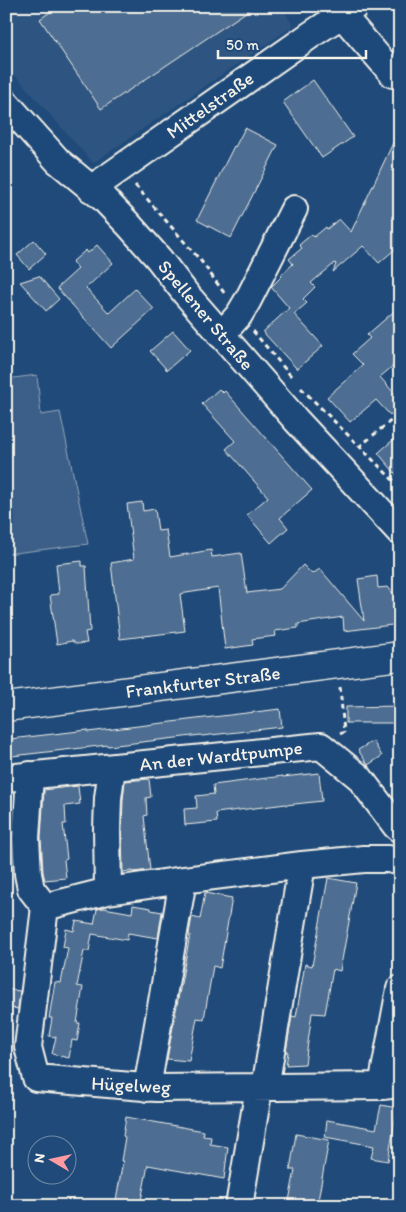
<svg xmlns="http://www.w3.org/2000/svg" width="406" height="1212" viewBox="0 0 406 1212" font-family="Itim,sans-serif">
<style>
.built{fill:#2d5581}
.green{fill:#3a5f88;stroke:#97a8b8}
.building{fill:#4d6e92;stroke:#f4f1e8}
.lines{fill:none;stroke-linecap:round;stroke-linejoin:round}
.minor-casing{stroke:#f4f1e8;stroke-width:30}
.major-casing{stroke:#f4f1e8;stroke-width:31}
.path{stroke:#f4f1e8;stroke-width:3;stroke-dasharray:5 4;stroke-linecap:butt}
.minor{stroke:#1f4a7a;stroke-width:26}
.major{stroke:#1f4a7a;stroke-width:28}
.labels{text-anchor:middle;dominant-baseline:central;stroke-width:5;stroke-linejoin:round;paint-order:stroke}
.street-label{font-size:19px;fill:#f4f1e8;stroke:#1f4a7a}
</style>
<rect width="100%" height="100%" fill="#1f4a7a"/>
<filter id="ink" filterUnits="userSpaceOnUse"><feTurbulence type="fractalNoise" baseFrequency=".02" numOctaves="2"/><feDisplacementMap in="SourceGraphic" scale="10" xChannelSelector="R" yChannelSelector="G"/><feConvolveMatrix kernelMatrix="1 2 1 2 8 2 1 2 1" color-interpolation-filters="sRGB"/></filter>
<g filter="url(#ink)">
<path class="built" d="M 6,6 L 282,6 L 293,26 L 93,163 L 6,65 Z"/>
<path class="green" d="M 37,375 L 41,415 L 60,412 L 88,544 L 6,554 L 6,379 Z"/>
<path class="building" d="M 59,6 L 255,6 L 101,109 L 40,19 Z
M 313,80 L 353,137 L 322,158 L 283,102 Z
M 245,128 L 278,145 L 231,238 L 197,220 L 234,146 L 235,147 Z
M 400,128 L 400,245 L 379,263 L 363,246 L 333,272 L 336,264 L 335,263 L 311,283 L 315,287 L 303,299 L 307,303 L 294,314 L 323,346 L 297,369 L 263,332 L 289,308 L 271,287 L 282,276 L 281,275 L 293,264 L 289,259 L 302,248 L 299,245 L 312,234 L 314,237 L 326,227 L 327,229 L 339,219 L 351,232 Z
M 34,240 L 46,254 L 29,269 L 17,255 Z
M 97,245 L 113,263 L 86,288 L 109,313 L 135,289 L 154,309 L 111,348 L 57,288 L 78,269 L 72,262 L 86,250 L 88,253 Z
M 39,276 L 59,299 L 46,311 L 20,282 Z
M 400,306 L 400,360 L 380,377 L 400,400 L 400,406 L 390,415 L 376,400 L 350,422 L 327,397 L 363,365 L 352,354 L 370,338 L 367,335 Z
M 173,331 L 190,350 L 167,370 L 150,351 Z
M 219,389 L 223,393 L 225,391 L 312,490 L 280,518 L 288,528 L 271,543 L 247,515 L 268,497 L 226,449 L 235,441 L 202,404 Z
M 400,434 L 400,479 L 378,453 Z
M 142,502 L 143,511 L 155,509 L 158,531 L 166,530 L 170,557 L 211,550 L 212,557 L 241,553 L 247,593 L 280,589 L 303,565 L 312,574 L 320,569 L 364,621 L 358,579 L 377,576 L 378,588 L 388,587 L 396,597 L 400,624 L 344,631 L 343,617 L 298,624 L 298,628 L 275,631 L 276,636 L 252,639 L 253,645 L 225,649 L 218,588 L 180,594 L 185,631 L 120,639 L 111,563 L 134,559 L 127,504 Z
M 82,561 L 82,566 L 86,566 L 90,631 L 85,632 L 87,643 L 76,644 L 72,641 L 57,644 L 50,595 L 59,594 L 56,564 Z
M 399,706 L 399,723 L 346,723 L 346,707 Z
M 280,709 L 282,727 L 202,736 L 201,735 L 108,746 L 108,745 L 12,756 L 10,739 L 88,730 L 88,732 Z
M 373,741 L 382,756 L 368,765 L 358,750 Z
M 319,773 L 322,801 L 286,805 L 286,804 L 216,813 L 217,822 L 185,825 L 184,809 L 197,808 L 196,796 L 214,794 L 213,785 L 283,776 L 283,777 Z
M 149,779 L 151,797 L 146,798 L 147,815 L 144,816 L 150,870 L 133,872 L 133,871 L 123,872 L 122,829 L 123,800 L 125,781 Z
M 78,786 L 80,804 L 65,806 L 66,824 L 63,824 L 67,859 L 64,860 L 66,878 L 45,880 L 43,872 L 41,838 L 44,790 Z
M 328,878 L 356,883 L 340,971 L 333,969 L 325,1014 L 312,1013 L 305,1064 L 286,1065 L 288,1052 L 286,1052 L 292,1016 L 296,1017 L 305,964 L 312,966 Z
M 205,893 L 232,898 L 220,968 L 213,966 L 204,1019 L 197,1018 L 189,1061 L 167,1059 L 190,935 L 189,934 L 192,917 L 200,919 Z
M 133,905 L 151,908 L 151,910 L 162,912 L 158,938 L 128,933 L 127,940 L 92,934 L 89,951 L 84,951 L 77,986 L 83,987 L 77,1023 L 80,1023 L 77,1041 L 72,1040 L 69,1058 L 52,1054 L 56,1037 L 49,1036 L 52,1018 L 49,1018 L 55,982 L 61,983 L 68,948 L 63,947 L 66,929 L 74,931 L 76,921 L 94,924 L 97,909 L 104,908 L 132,913 Z
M 6,989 L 20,991 L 18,1009 L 6,1007 Z
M 381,1105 L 397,1108 L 388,1161 L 371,1158 L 374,1146 L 325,1137 L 327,1120 L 376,1129 Z
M 126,1117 L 204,1131 L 203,1136 L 211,1137 L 210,1144 L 228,1147 L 224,1179 L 148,1165 L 140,1206 L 115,1206 L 123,1161 L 121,1161 L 125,1137 L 123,1136 Z
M 296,1134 L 329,1140 L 317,1206 L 288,1206 L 295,1170 L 290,1170 Z"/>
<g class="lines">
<defs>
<path id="minor" d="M 342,15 L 393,74 L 400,75
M 6,103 L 58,161 L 104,199 L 129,225 L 159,259 L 186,294 L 296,420 L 400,532
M 91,189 L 312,34 L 355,6
M 221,335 L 239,315 L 248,300 L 294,209
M 30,775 L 26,838 L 28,874 L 31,889 L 45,907
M 6,778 L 321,746 L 359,777 L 396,826 L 400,829
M 108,891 L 107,829 L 108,798 L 112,768
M 45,907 L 28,1047 L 36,1078 L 156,1088 L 382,1086 L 400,1084
M 45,907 L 108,891 L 183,880 L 302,865 L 364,859 L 389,859 L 400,862
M 382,1086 L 400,989
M 147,1088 L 183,880
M 265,1088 L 302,865
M 239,1206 L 259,1088"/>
<path id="major" d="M 6,707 L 400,656"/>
</defs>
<use href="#minor" class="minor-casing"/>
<use href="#major" class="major-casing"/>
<path class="path" d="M 135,185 L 201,261 L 225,294
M 253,331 L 291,376
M 301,388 L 400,487
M 359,447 L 400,413
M 340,687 L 344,732 L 340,734"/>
<use href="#minor" class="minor"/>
<use href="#major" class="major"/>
</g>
</g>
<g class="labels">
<g class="street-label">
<text transform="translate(210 105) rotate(-35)">Mittelstraße</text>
<text transform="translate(206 315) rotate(50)">Spellener Straße</text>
<text transform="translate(203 682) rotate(-7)">Frankfurter Straße</text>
<text transform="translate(221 756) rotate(-6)">An der Wardtpumpe</text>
<text transform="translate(131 1085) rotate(3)">Hügelweg</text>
</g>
</g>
<rect width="406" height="1212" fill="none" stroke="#1f4a7a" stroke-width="25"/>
<rect x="12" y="12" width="381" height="1187" fill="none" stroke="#f4f1e8" stroke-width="2" filter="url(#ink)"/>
<g transform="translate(52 1160) rotate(279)"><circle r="24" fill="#1f4a7a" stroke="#748da6"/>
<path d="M0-4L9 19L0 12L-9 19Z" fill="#ff9aa2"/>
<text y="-8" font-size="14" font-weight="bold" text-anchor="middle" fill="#f4f1e8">N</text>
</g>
<path d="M218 50v8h148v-8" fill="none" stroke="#f4f1e8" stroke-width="2.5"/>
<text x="226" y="50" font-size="15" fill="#f4f1e8" stroke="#1f4a7a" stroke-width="4" paint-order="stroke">50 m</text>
</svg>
